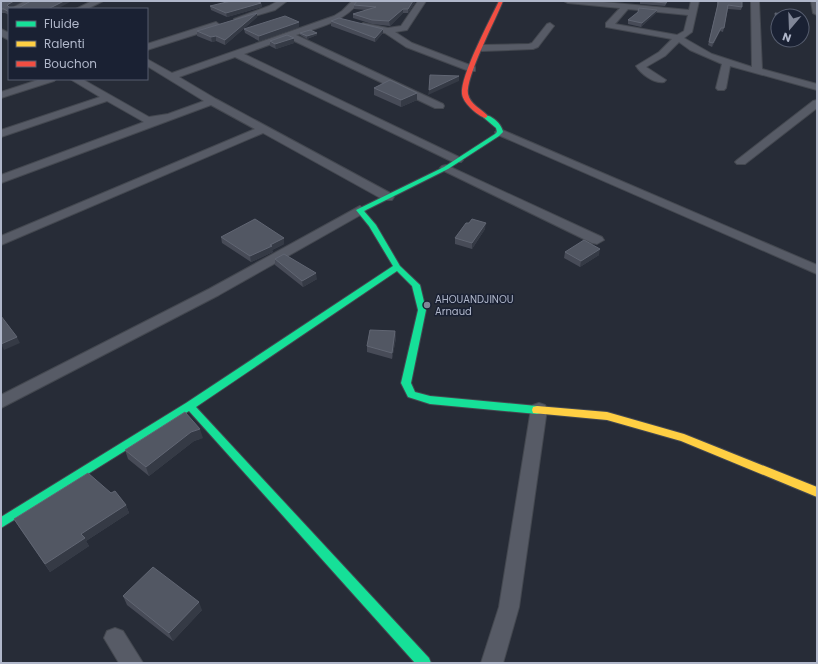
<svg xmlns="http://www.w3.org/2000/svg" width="818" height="664" viewBox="0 0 818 664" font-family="Poppins,sans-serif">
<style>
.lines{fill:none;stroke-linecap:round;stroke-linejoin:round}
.street-casing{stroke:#444850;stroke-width:2}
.fast-casing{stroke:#444850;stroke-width:2}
.slow-casing{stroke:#444850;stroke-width:2}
.jam-casing{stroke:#444850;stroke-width:2}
.street{fill:#575b66;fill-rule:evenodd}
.fast{fill:#16e098;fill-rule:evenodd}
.slow{fill:#ffcf43;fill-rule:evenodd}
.jam{fill:#f24e42;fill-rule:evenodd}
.wall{fill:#474b57}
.shaded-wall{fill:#353a45}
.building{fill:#525763;stroke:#616673}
.poi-dot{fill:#808697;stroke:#1a2133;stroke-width:1.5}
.labels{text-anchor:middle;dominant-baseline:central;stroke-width:3;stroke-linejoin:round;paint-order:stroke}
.poi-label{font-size:10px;fill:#b0b7ca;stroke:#1a2133;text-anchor:start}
</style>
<rect width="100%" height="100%" fill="#272c37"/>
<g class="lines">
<defs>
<path id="street" d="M 25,1 L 36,1 L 21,9 L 10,9 Z
M 92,1 L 103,1 L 87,9 L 76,9 Z
M 278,1 L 287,1 L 275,10 L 238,21 L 234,19 L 269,6 Z
M 352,1 L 360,1 C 344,22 320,27 296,35 L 443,104 L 444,106 L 443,108 L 435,108 L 288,38 L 244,54 L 461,158 L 463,160 L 461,162 L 453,162 L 235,57 L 179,77 L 216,99 L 392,194 L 394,197 L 392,200 L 384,200 L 263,133 L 1,245 L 1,236 L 255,129 L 211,105 L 1,183 L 1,175 L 144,122 L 107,101 L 1,137 L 1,130 L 100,97 L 70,79 L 82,79 L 149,117 L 168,114 L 204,101 L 147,66 L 147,59 L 172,73 L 334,16 L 342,11 Z
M 418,1 L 426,1 L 407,30 L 395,32 L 412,43 L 475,67 L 475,71 L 469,71 L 406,47 L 385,33 L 360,28 L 359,26 L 363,23 L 388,28 L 401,26 Z
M 564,1 L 593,1 L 689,10 L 691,1 L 699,1 L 692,32 L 684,38 L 712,54 L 752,67 L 751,1 L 759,1 L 762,69 L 817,84 L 817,90 L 730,66 L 726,88 L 724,90 L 718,90 L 716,88 L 722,64 L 690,50 L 679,42 L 665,56 L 646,67 L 666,80 L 664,82 C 654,84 641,74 636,66 L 659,52 L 672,39 L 606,27 L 606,23 L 620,8 L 568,3 ZM 628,9 L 688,15 L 684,31 L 677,35 L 615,24 Z
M 811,1 L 817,1 L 817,15 L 813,13 Z
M 216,22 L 220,25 L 219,27 L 147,50 L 147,44 Z
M 550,23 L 554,26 L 538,47 L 533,49 L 482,51 L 478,48 L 482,45 L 529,44 L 532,43 L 547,24 Z
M 1,29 L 9,33 L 9,40 L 1,36 Z
M 41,79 L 56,79 L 54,81 L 1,98 L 1,92 Z
M 817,100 L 817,108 L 745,164 L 737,164 L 735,162 L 737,160 L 813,101 Z
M 500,129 L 817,265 L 817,274 L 496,134 L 495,132 Z
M 446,165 L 602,237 L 604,240 L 597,244 L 592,243 L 442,170 L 440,168 L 442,166 Z
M 360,206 L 366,210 L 364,213 L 219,295 L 1,408 L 1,395 L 209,289 Z
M 539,403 L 545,405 L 547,409 L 519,607 L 503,663 L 481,663 L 499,607 L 531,409 L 533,405 Z
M 115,628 L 123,631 L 143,663 L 119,663 L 104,638 L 107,631 Z"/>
<path id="fast" d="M 483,115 C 491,114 502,124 503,132 L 499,136 L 448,169 L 364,211 L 376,225 L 400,266 L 420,285 L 426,310 L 411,383 L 415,392 L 430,396 L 537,406 L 541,407 L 542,410 L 541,413 L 537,414 L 430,404 L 408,397 L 401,383 L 418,310 L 412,286 L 397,271 L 196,407 L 429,658 L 431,663 L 415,663 L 189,411 L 1,528 L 1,517 L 186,403 L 393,266 L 369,226 L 356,210 L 444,167 L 495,134 L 497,132 L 496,128 L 483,117 Z"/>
<path id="slow" d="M 537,406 L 607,412 L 684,434 L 817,487 L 817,497 L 681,441 L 607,420 L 533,413 L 532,410 L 533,407 Z"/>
<path id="jam" d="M 499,1 L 503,1 C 496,19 465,78 468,94 C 470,104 481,109 487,115 L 487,117 L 485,118 C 477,115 463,103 462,94 C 460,76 490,20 499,1 Z"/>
</defs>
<use href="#street" class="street-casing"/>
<use href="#fast" class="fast-casing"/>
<use href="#slow" class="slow-casing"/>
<use href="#jam" class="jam-casing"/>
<use href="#street" class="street"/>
<use href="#fast" class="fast"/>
<use href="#slow" class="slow"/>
<use href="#jam" class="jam"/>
</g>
<path class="wall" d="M 1,1 L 22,1 L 9,9 L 9,15 L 5,13 L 1,13 Z
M 357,1 L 416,1 L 408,13 L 403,13 L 390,26 L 372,24 L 353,18 L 353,14 L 366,10 L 354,9 L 354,5 Z
M 640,1 L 668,1 L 665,6 L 640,4 Z
M 717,1 L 742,1 L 742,7 L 741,10 L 728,9 L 723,32 L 720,31 L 712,47 L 708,45 L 717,7 Z
M 261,3 L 262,7 L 227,17 L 211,10 L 210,6 Z
M 657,10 L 656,13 L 641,27 L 628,24 L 628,20 Z
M 257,13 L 257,17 L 225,45 L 216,41 L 212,42 L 197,36 L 197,31 Z
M 775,13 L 778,16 L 778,34 L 777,34 L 774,18 Z
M 331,21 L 383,29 L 383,33 L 375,42 L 331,26 Z
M 299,22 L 299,27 L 259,41 L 245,33 L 244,29 Z
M 300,33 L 317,33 L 317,35 L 307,39 L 300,35 Z
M 270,41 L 294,43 L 276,49 L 270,46 Z
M 374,88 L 417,100 L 401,107 L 374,95 Z
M 469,223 L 485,229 L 472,249 L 455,244 L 455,238 Z
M 221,237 L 284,244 L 272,250 L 273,252 L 251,262 L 222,243 Z
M 565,252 L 599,255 L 580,267 L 564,258 Z
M 275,259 L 317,279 L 303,287 L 275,265 Z
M 395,331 L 396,338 L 392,359 L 367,352 L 367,346 Z
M 203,438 L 194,441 L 149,476 L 128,459 L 125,450 Z
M 111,493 L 126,505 L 129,513 L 86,541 L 89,546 L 50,572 L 19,527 L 14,519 Z
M 123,596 L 202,610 L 173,641 L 127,605 Z"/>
<path class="shaded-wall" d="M 14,1 L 22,1 L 9,9 L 7,5 Z
M 64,1 L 72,1 L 57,9 L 48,9 Z
M 413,1 L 416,1 L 408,13 L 408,9 Z
M 261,3 L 262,7 L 227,17 L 226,13 Z
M 403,9 L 403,13 L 390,26 L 389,21 Z
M 657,10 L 656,13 L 641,27 L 642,23 Z
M 257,13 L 257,17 L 225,45 L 225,40 Z
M 299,22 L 299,27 L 259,41 L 259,36 Z
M 721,28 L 720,31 L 712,47 L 713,43 Z
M 383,29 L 383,33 L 375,42 L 375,38 Z
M 317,33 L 317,35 L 307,39 L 307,36 Z
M 216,36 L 216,41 L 212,42 L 211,37 Z
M 294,38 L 294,43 L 276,49 L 275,44 Z
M 459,76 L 459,81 L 428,95 L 429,90 Z
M 417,93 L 417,100 L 401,107 L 401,100 Z
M 486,223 L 485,229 L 472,249 L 472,243 Z
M 284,238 L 284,244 L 272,250 L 273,252 L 251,262 L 250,256 Z
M 600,249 L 599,255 L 580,267 L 581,261 Z
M 316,273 L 317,279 L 303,287 L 302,281 Z
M 395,331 L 396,338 L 392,359 L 392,353 Z
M 17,337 L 20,343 L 4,350 L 1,344 Z
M 200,429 L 203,438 L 194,441 L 149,476 L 146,467 L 191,432 Z
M 126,505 L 129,513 L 86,541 L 89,546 L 50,572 L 45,564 L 81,534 Z
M 199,602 L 202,610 L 173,641 L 169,633 Z"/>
<path class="building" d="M 1,1 L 14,1 L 7,5 L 9,7 L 20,7 L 31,1 L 64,1 L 48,9 L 9,9 L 9,12 L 4,9 L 1,9 Z
M 231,1 L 256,1 L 261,3 L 226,13 L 210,6 Z
M 357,1 L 413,1 L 408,9 L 403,9 L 389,21 L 372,20 L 353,14 L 376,7 L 354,5 Z
M 646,1 L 667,1 L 666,3 Z
M 718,1 L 742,1 L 742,7 L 728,5 L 724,28 L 721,28 L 713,43 L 709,42 L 718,4 Z
M 639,8 L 657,10 L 642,23 L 628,20 L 638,12 Z
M 257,13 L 225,40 L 216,36 L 211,37 L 197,31 Z
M 775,13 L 792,15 L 792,16 L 778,16 L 778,28 Z
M 285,16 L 299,22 L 259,36 L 244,29 Z
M 339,18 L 383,29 L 375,38 L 331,21 Z
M 310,30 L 317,33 L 307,36 L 300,33 Z
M 287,35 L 294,38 L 275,44 L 270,41 Z
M 430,75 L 459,76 L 429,90 Z
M 390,80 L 417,93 L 401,100 L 374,88 Z
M 255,219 L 284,238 L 270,245 L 272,246 L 250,256 L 221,237 Z
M 472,219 L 486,223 L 472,243 L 455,238 L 466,223 L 469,223 Z
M 584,240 L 600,249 L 581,261 L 565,252 Z
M 284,254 L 316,273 L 302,281 L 275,259 Z
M 1,316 L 17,337 L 1,344 Z
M 370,330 L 395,331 L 392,353 L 367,346 Z
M 185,412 L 200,429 L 191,432 L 146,467 L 125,450 Z
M 88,473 L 111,493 L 115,491 L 126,505 L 81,534 L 85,538 L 45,564 L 14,519 Z
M 153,567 L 199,602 L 169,633 L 123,596 Z"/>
<circle class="poi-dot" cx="427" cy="305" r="4"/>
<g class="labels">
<g class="poi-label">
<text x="435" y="299">AHOUANDJINOU<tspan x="435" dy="12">Arnaud</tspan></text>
</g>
</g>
<rect width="818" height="664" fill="none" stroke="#b0b7ca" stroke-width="4"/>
<rect x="8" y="8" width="140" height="72" fill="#1a2133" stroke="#565d6f"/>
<rect x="16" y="21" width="20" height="6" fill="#16e098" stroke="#565d6f"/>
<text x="44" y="28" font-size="12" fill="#b0b7ca">Fluide</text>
<rect x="16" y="41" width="20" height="6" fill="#ffcf43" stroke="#565d6f"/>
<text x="44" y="48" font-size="12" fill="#b0b7ca">Ralenti</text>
<rect x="16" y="61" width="20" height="6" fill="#f24e42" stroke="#565d6f"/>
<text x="44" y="68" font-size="12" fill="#b0b7ca">Bouchon</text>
<g transform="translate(790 28) rotate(199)"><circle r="19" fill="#1a2133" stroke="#565d6f"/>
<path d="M0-3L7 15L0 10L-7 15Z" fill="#808697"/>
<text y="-6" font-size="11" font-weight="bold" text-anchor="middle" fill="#b0b7ca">N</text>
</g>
</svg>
